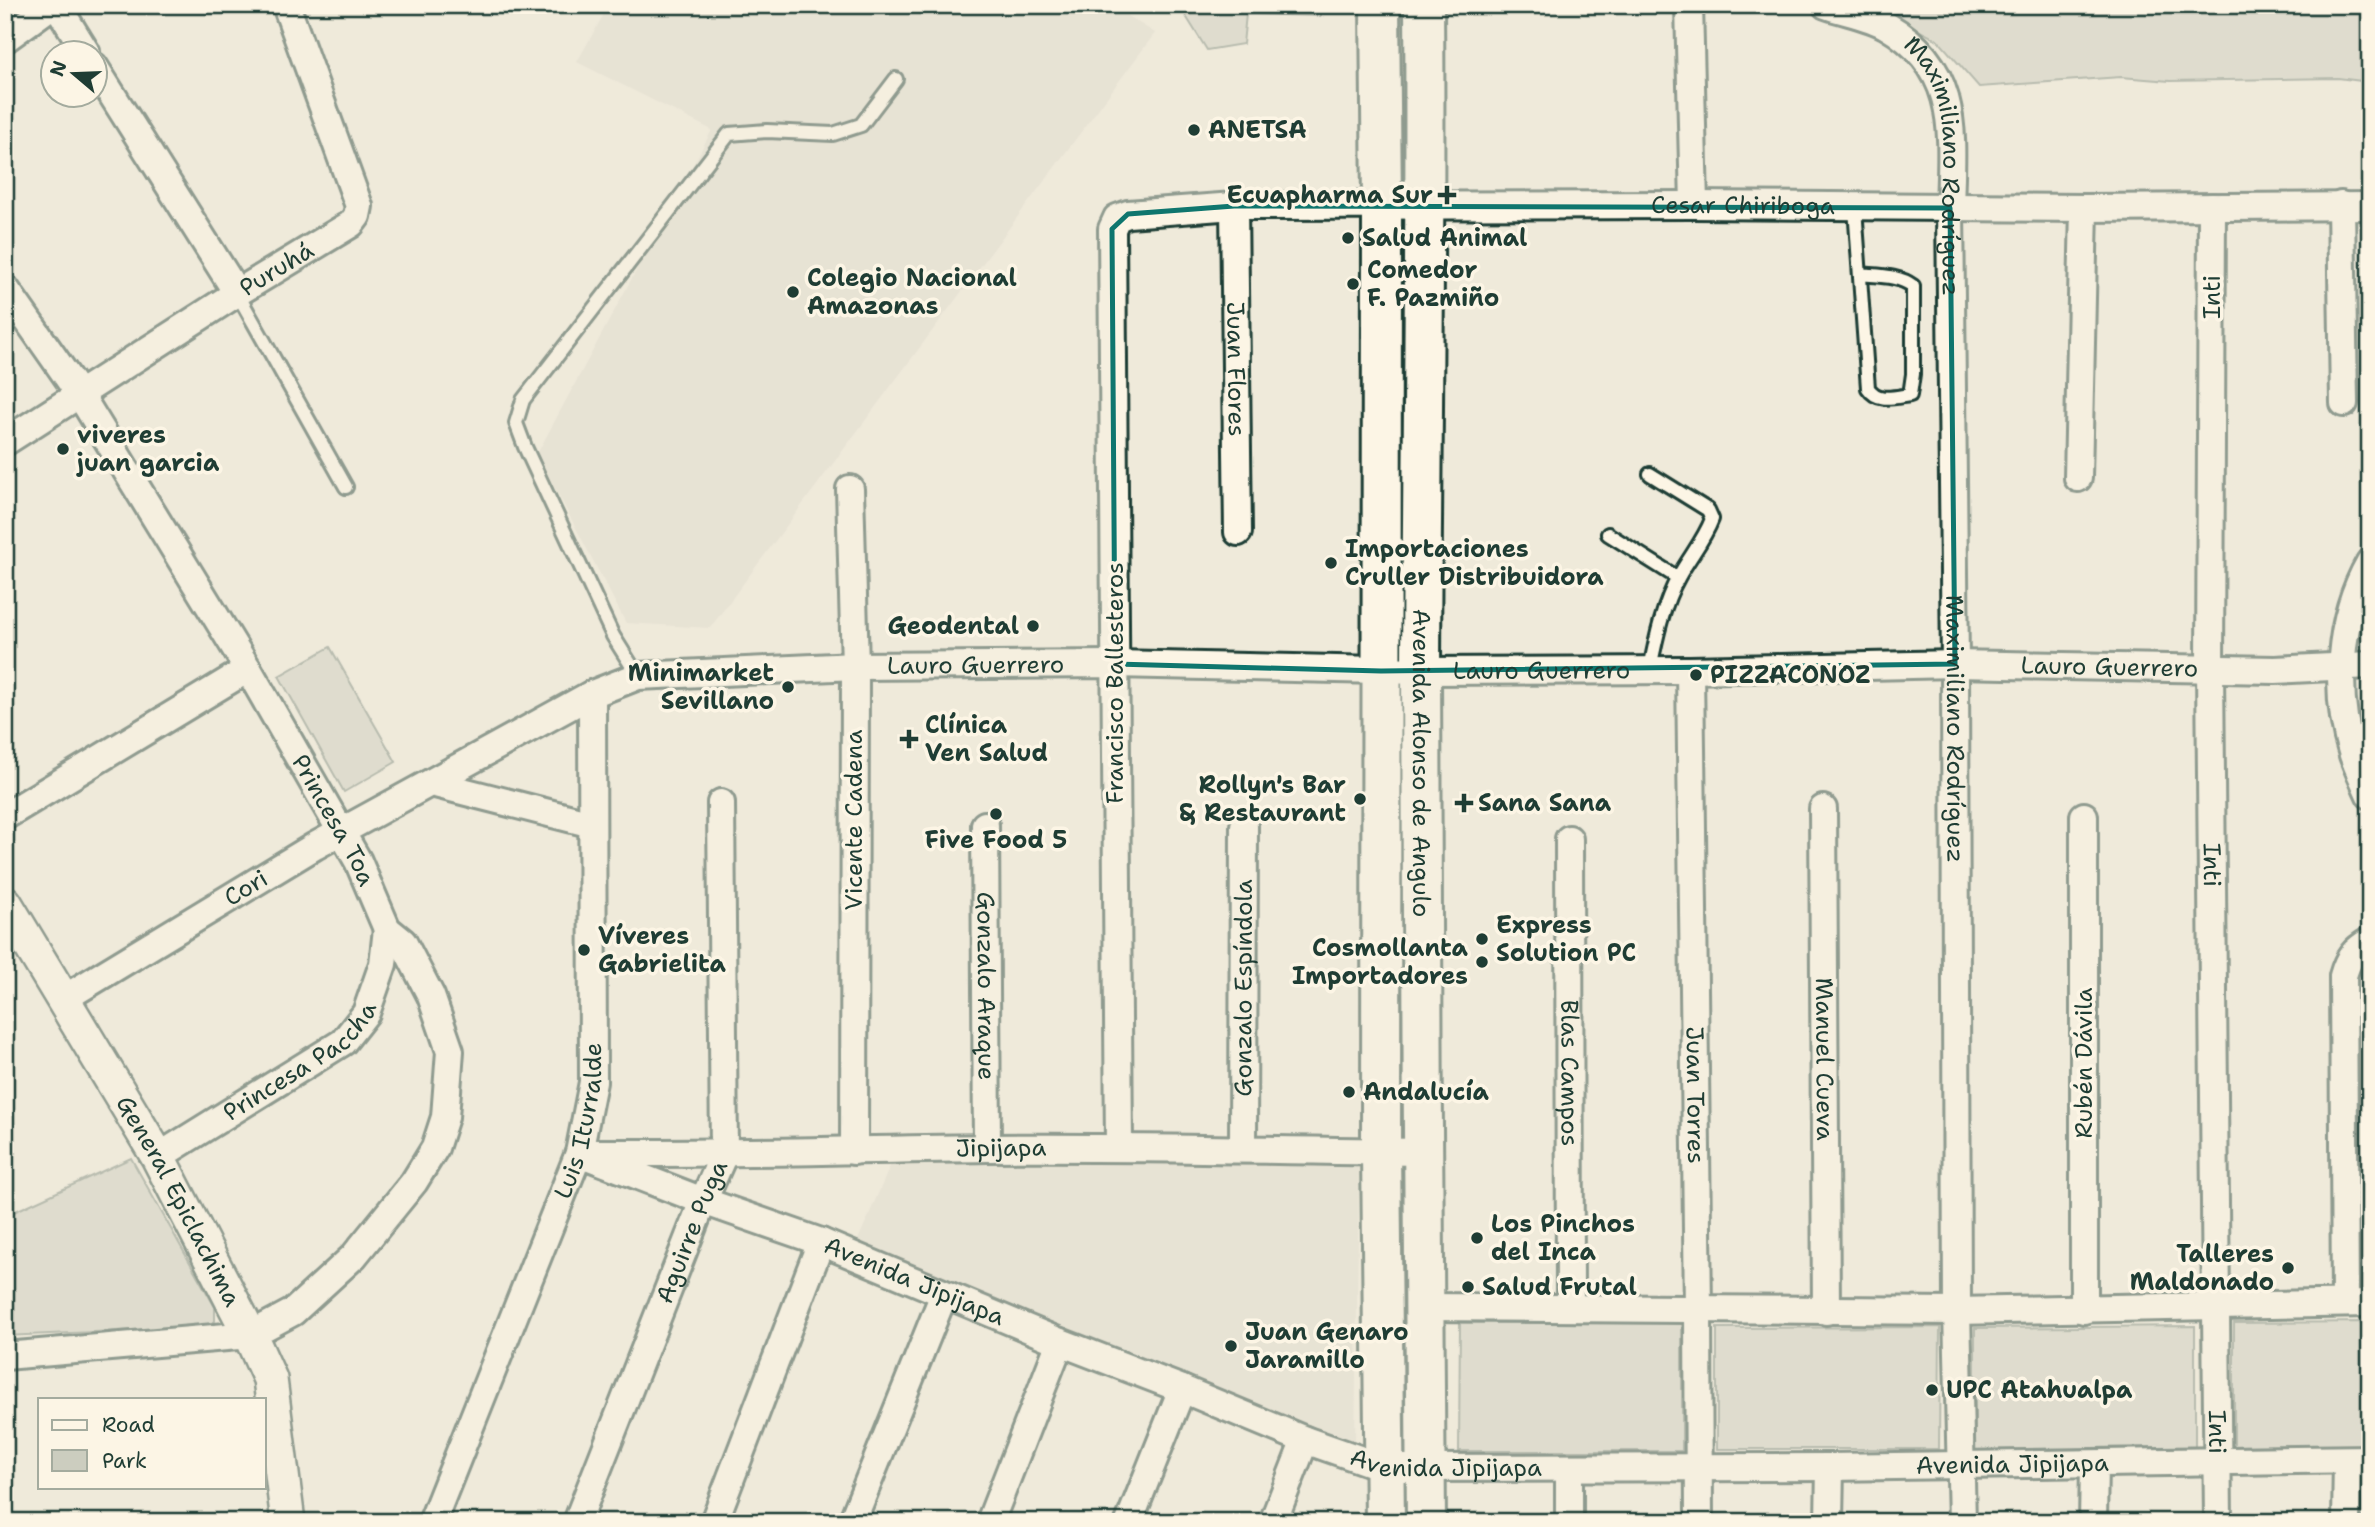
<svg xmlns="http://www.w3.org/2000/svg" width="2375" height="1527" viewBox="0 0 2375 1527" font-family="'Shantell Sans',sans-serif">
<style>
.built{fill:#dedbcc}
.green{fill:#cccdbf;stroke:#76857a;stroke-width:2}
.lines{fill:none;stroke-linecap:round;stroke-linejoin:round}
.service-casing{stroke:#1f3d34;stroke-width:18}
.minor-casing{stroke:#1f3d34;stroke-width:32}
.tertiary-casing{stroke:#1f3d34;stroke-width:38}
.primary-casing{stroke:#1f3d34;stroke-width:44}
.service{stroke:#fcf5e5;stroke-width:12}
.minor{stroke:#fcf5e5;stroke-width:26}
.tertiary{stroke:#fcf5e5;stroke-width:33}
.primary{stroke:#fcf5e5;stroke-width:38}
.marked{fill:none;stroke:#0f766e;stroke-width:5;stroke-linejoin:round}
.poi-dot{fill:#1f3d34;stroke:#fcf5e5;stroke-width:2.5}
.labels{text-anchor:middle;dominant-baseline:central;stroke-width:7;stroke-linejoin:round;paint-order:stroke}
.poi-label{font-size:24px;font-weight:bold;fill:#1f3d34;stroke:#fcf5e5;text-anchor:start}
.street-label{font-size:24px;fill:#1f3d34;stroke:#fcf5e5}
</style>
<rect width="100%" height="100%" fill="#efeada"/>
<filter id="ink" filterUnits="userSpaceOnUse"><feTurbulence type="fractalNoise" baseFrequency=".0143" numOctaves="2"/><feDisplacementMap in="SourceGraphic" scale="14" xChannelSelector="R" yChannelSelector="G"/><feConvolveMatrix kernelMatrix="1 2 1 2 8 2 1 2 1" color-interpolation-filters="sRGB"/></filter>
<g filter="url(#ink)">
<path class="built" d="M 609,5 L 1110,5 L 1155,33 L 710,628 L 626,623 L 537,454 L 712,130 L 577,62 Z
M 1359,1163 L 1355,1444 L 855,1247 L 891,1164 Z"/>
<path class="green" d="M 1179,5 L 1318,5 L 1322,16 L 1246,14 L 1243,44 L 1207,50 Z
M 1868,5 L 2370,5 L 2370,82 L 2338,78 L 2170,81 L 2121,77 L 1979,87 L 1938,40 Z
M 330,647 L 396,762 L 344,792 L 279,676 Z
M 131,1158 L 215,1307 L 215,1321 L 205,1327 L 5,1336 L 5,1216 Z
M 2370,1322 L 2370,1445 L 2234,1446 L 2234,1323 Z
M 1460,1323 L 1682,1323 L 1682,1451 L 1459,1451 Z
M 2195,1326 L 2195,1448 L 1975,1450 L 1975,1328 Z
M 1940,1327 L 1939,1449 L 1717,1449 L 1717,1328 Z"/>
<g class="lines">
<defs>
<path id="service" d="M 1855,208 L 1868,388 C 1878,403 1894,397 1910,395 L 1913,374 L 1913,286 C 1898,275 1878,276 1860,274
M 237,293 L 346,487
M 1650,474 L 1708,510 L 1712,519 C 1704,540 1690,556 1679,576 C 1663,604 1656,638 1650,669
M 1608,534 L 1678,578
M 638,676 L 613,636 L 525,447 L 516,423 L 523,400 L 729,134 L 767,131 L 833,134 L 861,125 L 896,79"/>
<g id="minor">
<path d="M 57,5 L 86,52"/>
<path d="M 1689,5 L 1694,205"/>
<path id="s1" d="M 1826,5 C 1845,12 1870,16 1887,26 C 1961,69 1952,135 1950,208 L 1955,664 L 1957,1311 L 1962,1522"/>
<path d="M 5,39 L 52,5"/>
<path d="M 94,66 L 237,293"/>
<path d="M 2341,205 L 2344,403"/>
<path id="s2" d="M 1234,206 L 1238,532"/>
<path id="s3" d="M 2212,207 L 2210,669 L 2218,1522"/>
<path id="s4" d="M 5,288 L 80,395 L 248,669 L 358,861 L 387,929 L 403,942 L 431,996 L 450,1051 L 445,1117 L 435,1148 L 414,1182 L 354,1256 L 293,1312 L 250,1335 L 5,1356"/>
<path id="s5" d="M 5,442 L 237,293 L 351,224 L 357,216 L 359,206 L 286,5"/>
<path d="M 2078,478 L 2084,208"/>
<path d="M 850,489 L 855,666 L 854,1151"/>
<path d="M 2370,562 C 2338,618 2333,694 2353,755 C 2358,769 2364,782 2370,795"/>
<path id="s6" d="M 1690,670 L 1698,1309 L 1699,1522"/>
<path d="M 431,783 L 592,824"/>
<path id="s7" d="M 1823,809 L 1826,1311"/>
<path d="M 5,816 L 248,669"/>
<path d="M 2084,816 L 2084,1310"/>
<path id="s8" d="M 985,825 L 987,1148"/>
<path id="s9" d="M 1569,839 L 1570,1308"/>
<path id="s10" d="M 63,999 L 315,846 L 592,694 L 638,676 L 855,666 L 1115,664 L 1421,671 L 1690,670 L 1955,664 L 2275,670 L 2370,665"/>
<path id="s11" d="M 1119,1148 L 1112,229 L 1117,218 L 1128,214 L 1234,206 L 1694,205 L 2084,208 L 2370,206"/>
<path id="s12" d="M 1243,1149 L 1244,826"/>
<path id="s13" d="M 579,1153 L 703,1201 L 821,1242 L 1060,1342 L 1182,1389 L 1305,1440 L 1385,1468 L 1830,1467 L 2370,1459"/>
<path id="s14" d="M 595,1153 C 726,1154 856,1150 987,1148 C 1133,1146 1278,1151 1423,1152"/>
<path id="s15" d="M 158,1157 L 343,1042 L 366,1013 L 383,964 L 387,929"/>
<path d="M 2345,1303 L 2343,976 C 2348,958 2354,950 2370,941"/>
<path d="M 1423,1307 L 1957,1311 L 2370,1303"/>
<path d="M 1569,1468 L 1569,1522"/>
<path id="s16" d="M 432,1522 L 579,1153 L 593,1082 L 592,694"/>
<path id="s17" d="M 577,1522 L 703,1201 L 724,1154 L 721,803"/>
<path d="M 714,1522 L 821,1242"/>
<path d="M 852,1522 L 944,1294"/>
<path d="M 990,1522 L 1060,1342"/>
<path d="M 1129,1522 L 1182,1389"/>
<path d="M 1273,1522 L 1305,1440"/>
<path d="M 1829,1522 L 1830,1467"/>
<path d="M 2093,1522 L 2094,1464"/>
<path d="M 2346,1522 L 2347,1460"/>
</g>
<g id="tertiary">
<path id="s18" d="M 5,903 L 158,1157 L 250,1335 L 270,1379 L 288,1522"/>
</g>
<g id="primary">
<path d="M 1380,5 L 1382,206 L 1381,1152 L 1385,1522"/>
<path id="s19" d="M 1424,5 C 1426,226 1422,447 1421,668 C 1420,953 1425,1237 1426,1522"/>
</g>
</defs>
<use href="#service" class="service-casing"/>
<use href="#minor" class="minor-casing"/>
<use href="#tertiary" class="tertiary-casing"/>
<use href="#primary" class="primary-casing"/>
<use href="#service" class="service"/>
<use href="#minor" class="minor"/>
<use href="#tertiary" class="tertiary"/>
<use href="#primary" class="primary"/>
</g>
</g>
<path d="M0 0H2375V1527H0ZM 1234,206 L 1950,208 L 1955,664 L 1381,671 L 1115,664 L 1112,229 L 1128,214 Z" fill="#efeada" fill-opacity=".55" fill-rule="evenodd"/>
<path class="marked" d="M 1234,206 L 1950,208 L 1955,664 L 1381,671 L 1115,664 L 1112,229 L 1128,214 Z"/>
<g class="poi-dot">
<circle cx="1194" cy="130" r="7"/>
<path d="M1443.5 184.5h7v7h7v7h-7v7h-7v-7h-7v-7h7z"/>
<circle cx="1348" cy="238" r="7"/>
<circle cx="1353" cy="284" r="7"/>
<circle cx="793" cy="292" r="7"/>
<circle cx="63" cy="449" r="7"/>
<circle cx="1331" cy="563" r="7"/>
<circle cx="1033" cy="626" r="7"/>
<circle cx="1696" cy="675" r="7"/>
<circle cx="788" cy="687" r="7"/>
<path d="M905.5 728.5h7v7h7v7h-7v7h-7v-7h-7v-7h7z"/>
<circle cx="1360" cy="799" r="7"/>
<path d="M1460.5 792.5h7v7h7v7h-7v7h-7v-7h-7v-7h7z"/>
<circle cx="996" cy="814" r="7"/>
<circle cx="1482" cy="939" r="7"/>
<circle cx="584" cy="950" r="7"/>
<circle cx="1482" cy="962" r="7"/>
<circle cx="1349" cy="1092" r="7"/>
<circle cx="1477" cy="1238" r="7"/>
<circle cx="2288" cy="1268" r="7"/>
<circle cx="1468" cy="1287" r="7"/>
<circle cx="1231" cy="1346" r="7"/>
<circle cx="1932" cy="1390" r="7"/>
</g>
<g class="labels">
<g class="poi-label">
<text x="1208" y="130">ANETSA</text>
<text x="1433" y="195" text-anchor="end">Ecuapharma Sur</text>
<text x="1362" y="238">Salud Animal</text>
<text x="1367" y="270">Comedor<tspan x="1367" dy="28">F. Pazmiño</tspan></text>
<text x="807" y="278">Colegio Nacional<tspan x="807" dy="28">Amazonas</tspan></text>
<text x="77" y="435">viveres<tspan x="77" dy="28">juan garcia</tspan></text>
<text x="1345" y="549">Importaciones<tspan x="1345" dy="28">Cruller Distribuidora</tspan></text>
<text x="1019" y="626" text-anchor="end">Geodental</text>
<text x="774" y="673" text-anchor="end">Minimarket<tspan x="774" dy="28">Sevillano</tspan></text>
<text x="1710" y="675">PIZZACONOZ</text>
<text x="925" y="725">Clínica<tspan x="925" dy="28">Ven Salud</tspan></text>
<text x="1346" y="785" text-anchor="end">Rollyn's Bar<tspan x="1346" dy="28">&amp; Restaurant</tspan></text>
<text x="1478" y="803">Sana Sana</text>
<text x="996" y="840" text-anchor="middle">Five Food 5</text>
<text x="1496" y="925">Express<tspan x="1496" dy="28">Solution PC</tspan></text>
<text x="598" y="936">Víveres<tspan x="598" dy="28">Gabrielita</tspan></text>
<text x="1468" y="948" text-anchor="end">Cosmollanta<tspan x="1468" dy="28">Importadores</tspan></text>
<text x="1363" y="1092">Andalucía</text>
<text x="1491" y="1224">Los Pinchos<tspan x="1491" dy="28">del Inca</tspan></text>
<text x="2274" y="1254" text-anchor="end">Talleres<tspan x="2274" dy="28">Maldonado</tspan></text>
<text x="1482" y="1287">Salud Frutal</text>
<text x="1245" y="1332">Juan Genaro<tspan x="1245" dy="28">Jaramillo</tspan></text>
<text x="1946" y="1390">UPC Atahualpa</text>
</g>
<g class="street-label">
<text stroke="none"><textPath href="#s1" startOffset="224">Maximiliano Rodríguez</textPath></text>
<text stroke="none"><textPath href="#s11" startOffset="1558">Cesar Chiriboga</textPath></text>
<text stroke="none"><textPath href="#s5" startOffset="322">Puruhá</textPath></text>
<text transform="translate(2212 297) rotate(-90)">Inti</text>
<text stroke="none"><textPath href="#s2" startOffset="163">Juan Flores</textPath></text>
<text stroke="none"><textPath href="#s10" startOffset="998">Lauro Guerrero</textPath></text>
<text stroke="none"><textPath href="#s10" startOffset="2132">Lauro Guerrero</textPath></text>
<text stroke="none"><textPath href="#s10" startOffset="1564">Lauro Guerrero</textPath></text>
<text transform="translate(1115 683) rotate(-90)">Francisco Ballesteros</text>
<text stroke="none"><textPath href="#s1" startOffset="791">Maximiliano Rodríguez</textPath></text>
<text stroke="none"><textPath href="#s19" startOffset="758">Avenida Alonso de Angulo</textPath></text>
<text transform="translate(854 820) rotate(-90)">Vicente Cadena</text>
<text stroke="none"><textPath href="#s4" startOffset="626">Princesa Toa</textPath></text>
<text stroke="none"><textPath href="#s3" startOffset="658">Inti</textPath></text>
<text stroke="none"><textPath href="#s10" startOffset="214">Cori</textPath></text>
<text stroke="none"><textPath href="#s8" startOffset="161">Gonzalo Araque</textPath></text>
<text stroke="none"><textPath href="#s12" startOffset="161">Gonzalo Espíndola</textPath></text>
<text stroke="none"><textPath href="#s15" startOffset="172">Princesa Paccha</textPath></text>
<text stroke="none"><textPath href="#s7" startOffset="250">Manuel Cueva</textPath></text>
<text transform="translate(2084 1063) rotate(-90)">Rubén Dávila</text>
<text stroke="none"><textPath href="#s9" startOffset="234">Blas Campos</textPath></text>
<text stroke="none"><textPath href="#s6" startOffset="425">Juan Torres</textPath></text>
<text stroke="none"><textPath href="#s16" startOffset="429">Luis Iturralde</textPath></text>
<text stroke="none"><textPath href="#s14" startOffset="406">Jipijapa</textPath></text>
<text stroke="none"><textPath href="#s18" startOffset="345">General Epiclachima</textPath></text>
<text stroke="none"><textPath href="#s17" startOffset="312">Aguirre Puga</textPath></text>
<text stroke="none"><textPath href="#s13" startOffset="359">Avenida Jipijapa</textPath></text>
<text stroke="none"><textPath href="#s3" startOffset="1225">Inti</textPath></text>
<text stroke="none"><textPath href="#s13" startOffset="926">Avenida Jipijapa</textPath></text>
<text stroke="none"><textPath href="#s13" startOffset="1493">Avenida Jipijapa</textPath></text>
</g>
</g>
<rect width="2375" height="1527" fill="none" stroke="#fcf5e5" stroke-width="28"/>
<rect x="14" y="14" width="2347" height="1499" fill="none" stroke="#1f3d34" stroke-width="2.5" filter="url(#ink)"/>
<rect x="38" y="1398" width="228" height="91" fill="#fcf5e5" stroke="#a4ab9e" stroke-width="2"/>
<rect x="52" y="1420" width="35" height="10" fill="#fcf5e5" stroke="#a4ab9e" stroke-width="2"/>
<text x="102" y="1432" font-size="21" fill="#1f3d34">Road</text>
<rect x="52" y="1450" width="35" height="21" fill="#cccdbf" stroke="#a4ab9e" stroke-width="2"/>
<text x="102" y="1468" font-size="21" fill="#1f3d34">Park</text>
<g transform="translate(74 74) rotate(289)"><circle r="33" fill="#fcf5e5" stroke="#a4ab9e" stroke-width="2"/>
<path d="M0-5L12 26L0 18L-12 26Z" fill="#1f3d34"/>
<text y="-10" font-size="19" font-weight="bold" text-anchor="middle" fill="#1f3d34">N</text>
</g>
</svg>
